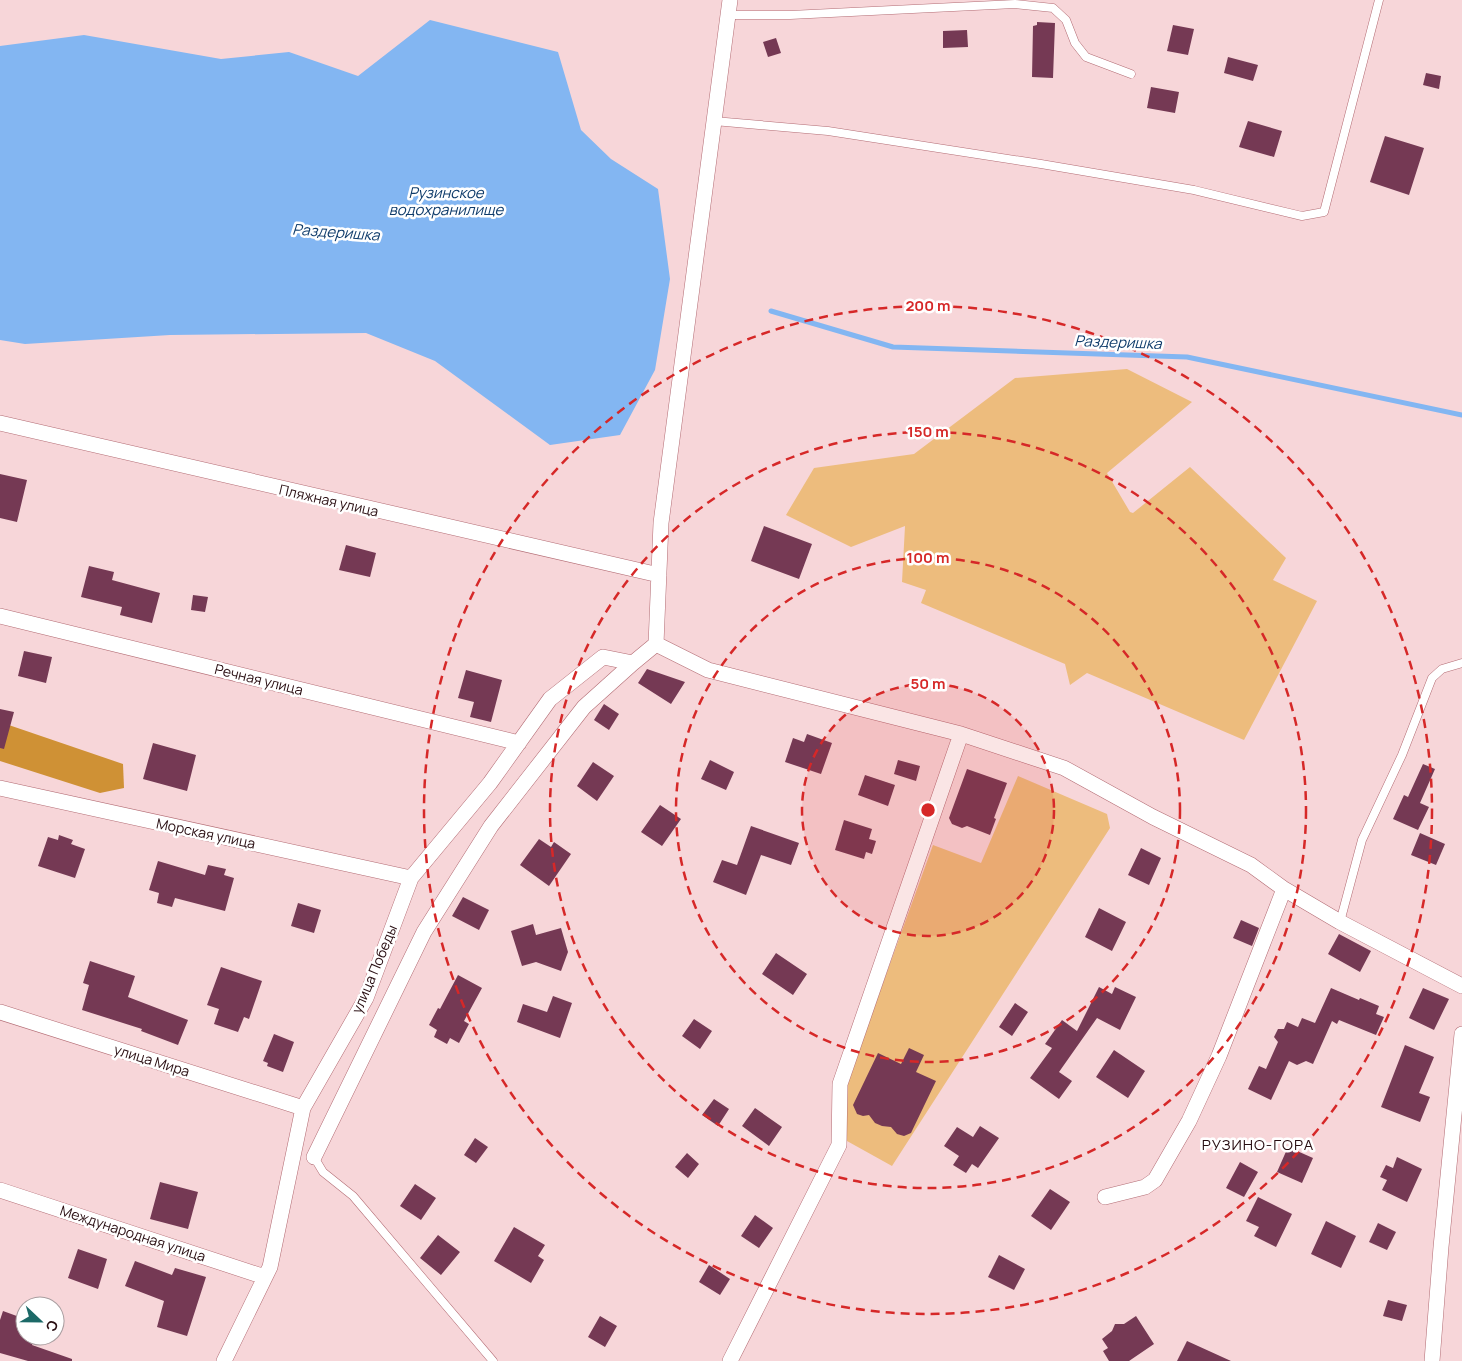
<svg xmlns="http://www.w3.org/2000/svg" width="1462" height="1361" viewBox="0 0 1462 1361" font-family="Manrope,sans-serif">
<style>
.green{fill:#edbc7d}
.forest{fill:#cf9135}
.water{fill:#83b6f2}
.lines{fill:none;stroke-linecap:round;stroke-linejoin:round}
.stream{stroke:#83b6f2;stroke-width:5}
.building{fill:#753954}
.service-casing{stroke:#b36c74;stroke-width:9}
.minor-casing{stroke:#b36c74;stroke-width:16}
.service{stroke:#fff;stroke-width:8}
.minor{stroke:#fff;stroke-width:15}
.ring{fill:none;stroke:#d62828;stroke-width:2.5;stroke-dasharray:9 6}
.labels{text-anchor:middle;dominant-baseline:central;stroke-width:5;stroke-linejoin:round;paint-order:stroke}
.street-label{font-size:14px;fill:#280d11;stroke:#fff}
.water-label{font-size:15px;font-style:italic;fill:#0f3c6b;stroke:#fff}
.neighbourhood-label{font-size:15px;letter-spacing:1px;fill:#280d11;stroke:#fff}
.centre{fill:#d62828;stroke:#fff;stroke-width:2.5}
.ring-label{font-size:15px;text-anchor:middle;font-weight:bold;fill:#d62828;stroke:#fff;stroke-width:5;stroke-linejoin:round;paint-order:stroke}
</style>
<rect width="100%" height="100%" fill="#f7d6d9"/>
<path class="green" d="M 1127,369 L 1192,402 L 1107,473 L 1130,512 L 1133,513 L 1190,467 L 1286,558 L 1273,580 L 1317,601 L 1244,740 L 1087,673 L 1070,685 L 1065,664 L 921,603 L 926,590 L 902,582 L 905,526 L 851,547 L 786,515 L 814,468 L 914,454 L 1015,378 Z
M 1018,776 L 1107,814 L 1110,828 L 892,1166 L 847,1141 L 845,1088 L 933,845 L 981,863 Z"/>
<path class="forest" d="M 0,722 L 123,764 L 124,788 L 100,793 L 0,761 Z"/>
<path class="water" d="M 430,20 L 558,52 L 581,130 L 611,159 L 658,189 L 670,279 L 655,370 L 620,435 L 550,445 L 435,361 L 366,333 L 170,335 L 25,344 L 0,340 L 0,46 L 84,35 L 221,59 L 289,52 L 358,76 Z"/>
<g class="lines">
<path class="stream" d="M 771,311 L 893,347 L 1187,357 L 1462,415"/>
</g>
<path class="building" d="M 1037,22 L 1055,23 L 1053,78 L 1032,77 L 1033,26 L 1037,25 Z
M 1173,25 L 1194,29 L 1188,55 L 1167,51 Z
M 967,30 L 968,47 L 943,48 L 943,31 Z
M 776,38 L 781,53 L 768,57 L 763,42 Z
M 1228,57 L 1258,65 L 1253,81 L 1224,73 Z
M 1426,73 L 1441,76 L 1439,89 L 1423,85 Z
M 1151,87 L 1179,92 L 1175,113 L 1147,108 Z
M 1248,121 L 1282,131 L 1274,157 L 1239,147 Z
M 1385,136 L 1424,148 L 1409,195 L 1370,182 Z
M 0,474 L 27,480 L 17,522 L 0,518 Z
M 764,526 L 812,544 L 799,579 L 751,561 Z
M 346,545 L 376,553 L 370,577 L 339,570 Z
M 89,566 L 114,572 L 112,580 L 160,593 L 152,623 L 120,615 L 122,607 L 81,597 Z
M 193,595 L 208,597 L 205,612 L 191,610 Z
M 24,651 L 52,657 L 46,683 L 18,676 Z
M 647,669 L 685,682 L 671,704 L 638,683 Z
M 466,670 L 502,680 L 491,722 L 470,717 L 474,702 L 458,698 Z
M 604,704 L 619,714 L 609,730 L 594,720 Z
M 0,709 L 14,712 L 4,749 L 0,748 Z
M 807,734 L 832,743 L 821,774 L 785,762 L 793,738 L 804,742 Z
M 153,743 L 196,755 L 187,791 L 143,779 Z
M 710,760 L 734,772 L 726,790 L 701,779 Z
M 898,760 L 920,766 L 916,781 L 894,774 Z
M 593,762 L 614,776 L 597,801 L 577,786 Z
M 1423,764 L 1435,769 L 1420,803 L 1429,807 L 1418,830 L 1393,819 L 1404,795 L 1408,797 Z
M 967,769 L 1007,783 L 994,818 L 996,819 L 990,835 L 967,826 L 962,828 L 952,824 L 949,818 Z
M 865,775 L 895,785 L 888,806 L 858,795 Z
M 660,805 L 681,819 L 662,846 L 641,832 Z
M 844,820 L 872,829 L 869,839 L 876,841 L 872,854 L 866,852 L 864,859 L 835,850 Z
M 751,826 L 799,843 L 791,865 L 761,855 L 746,895 L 713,882 L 722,860 L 737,865 Z
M 1420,833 L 1445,844 L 1436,865 L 1411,855 Z
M 59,835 L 73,840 L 71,844 L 85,849 L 75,878 L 38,866 L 48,837 L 58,840 Z
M 539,839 L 551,847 L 554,842 L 571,854 L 549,886 L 520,865 Z
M 1141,848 L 1161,858 L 1149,885 L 1128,875 Z
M 158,861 L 205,875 L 208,865 L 226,869 L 224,875 L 234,878 L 225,911 L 175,898 L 172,907 L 157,903 L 159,893 L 149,890 Z
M 463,897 L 489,910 L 479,930 L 452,916 Z
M 298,903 L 321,910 L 314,933 L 291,926 Z
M 1099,908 L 1126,922 L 1112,951 L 1085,937 Z
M 1241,920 L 1259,928 L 1252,946 L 1233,938 Z
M 533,924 L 536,935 L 561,928 L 568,952 L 561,971 L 536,962 L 522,966 L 511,931 Z
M 1339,934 L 1371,951 L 1360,972 L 1328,954 Z
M 776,953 L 807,974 L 793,995 L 762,974 Z
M 90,961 L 135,976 L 128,997 L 188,1020 L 178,1045 L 141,1031 L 142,1029 L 82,1010 L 89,985 L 83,983 Z
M 221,967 L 262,981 L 249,1019 L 244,1017 L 238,1032 L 214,1024 L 219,1009 L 207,1005 Z
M 458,975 L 482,988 L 464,1021 L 469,1024 L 459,1043 L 450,1038 L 447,1044 L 434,1037 L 437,1030 L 429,1025 L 438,1008 L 440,1009 Z
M 1099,987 L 1112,994 L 1115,987 L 1136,997 L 1120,1030 L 1097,1018 L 1059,1072 L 1072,1081 L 1059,1099 L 1030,1078 L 1052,1048 L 1045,1044 L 1062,1020 L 1077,1031 Z
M 1331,988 L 1359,1000 L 1360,998 L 1379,1006 L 1376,1014 L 1384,1017 L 1376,1035 L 1339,1020 L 1337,1024 L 1332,1021 L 1313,1064 L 1306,1061 L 1297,1065 L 1289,1061 L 1271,1100 L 1248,1089 L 1259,1066 L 1266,1069 L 1278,1042 L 1274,1037 L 1278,1029 L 1284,1029 L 1287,1022 L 1298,1027 L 1302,1018 L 1315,1023 Z
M 1423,988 L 1449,999 L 1434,1030 L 1409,1018 Z
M 553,996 L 572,1003 L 560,1038 L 517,1022 L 523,1004 L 547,1012 Z
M 1015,1003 L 1028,1012 L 1012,1036 L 999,1027 Z
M 694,1019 L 712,1031 L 700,1049 L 682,1036 Z
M 274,1034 L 294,1042 L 283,1072 L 267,1066 L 268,1063 L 263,1061 Z
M 1405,1045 L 1434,1057 L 1419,1093 L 1430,1097 L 1420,1122 L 1381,1107 Z
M 909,1048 L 924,1055 L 916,1072 L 936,1081 L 911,1133 L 904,1136 L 897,1134 L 891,1127 L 882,1126 L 875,1123 L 869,1115 L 863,1116 L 857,1114 L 853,1105 L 878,1053 L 901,1064 Z
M 1114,1050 L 1145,1071 L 1128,1098 L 1096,1077 Z
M 714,1099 L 729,1109 L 718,1126 L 702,1115 Z
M 755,1108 L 782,1127 L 769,1146 L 742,1126 Z
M 980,1126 L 999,1138 L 978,1168 L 972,1164 L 966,1173 L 953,1165 L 959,1156 L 944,1146 L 957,1127 L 973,1137 Z
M 475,1138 L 488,1147 L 476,1163 L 464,1155 Z
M 1288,1147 L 1313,1158 L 1302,1183 L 1277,1172 Z
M 687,1153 L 699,1164 L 688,1178 L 675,1167 Z
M 1397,1157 L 1422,1169 L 1407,1202 L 1382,1190 L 1387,1180 L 1380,1177 L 1386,1165 L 1393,1168 Z
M 1240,1162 L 1258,1172 L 1244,1197 L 1226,1188 Z
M 160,1182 L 198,1192 L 188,1229 L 150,1219 Z
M 415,1184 L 436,1198 L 421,1220 L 400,1206 Z
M 1050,1189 L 1070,1202 L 1051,1230 L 1031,1216 Z
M 1258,1197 L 1292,1214 L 1276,1247 L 1254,1236 L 1259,1227 L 1246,1221 Z
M 755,1215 L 773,1228 L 759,1248 L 741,1236 Z
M 1326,1221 L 1356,1236 L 1341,1268 L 1311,1254 Z
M 1378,1223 L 1396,1232 L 1387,1250 L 1369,1242 Z
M 514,1227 L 545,1245 L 538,1256 L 544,1260 L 531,1283 L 494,1261 Z
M 438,1235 L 460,1252 L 441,1275 L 420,1258 Z
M 78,1249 L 107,1259 L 98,1289 L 68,1278 Z
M 999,1255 L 1025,1269 L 1014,1290 L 988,1277 Z
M 135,1261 L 172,1275 L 175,1268 L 206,1277 L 187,1336 L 157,1327 L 164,1301 L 125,1286 Z
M 709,1265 L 730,1279 L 720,1295 L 699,1282 Z
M 1388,1300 L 1407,1305 L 1402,1321 L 1383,1316 Z
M 3,1311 L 25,1319 L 25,1336 L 35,1336 L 32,1345 L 72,1359 L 72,1361 L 28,1361 L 0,1353 L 0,1320 Z
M 600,1316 L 617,1326 L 605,1347 L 588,1337 Z
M 1136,1316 L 1154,1344 L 1129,1361 L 1109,1361 L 1103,1351 L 1108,1348 L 1102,1339 L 1112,1331 L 1115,1324 L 1124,1324 Z
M 1187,1341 L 1231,1361 L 1177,1361 Z"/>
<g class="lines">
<defs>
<path id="service" d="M 728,15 L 790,15 L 1015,4 L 1053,8 L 1066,20 L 1075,43 L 1086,57 L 1131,74
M 714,121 L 828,131 L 1041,164 L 1194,190 L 1302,216 L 1324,212 L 1379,0
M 1340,922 L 1362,840 L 1402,755 L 1432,678 L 1442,669 L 1462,663
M 314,1157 L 323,1172 L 353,1196 L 493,1361"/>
<path id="minor" d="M 0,423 L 659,575
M 0,616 L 519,743
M 656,644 L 708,670 L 961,734 L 1064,768 L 1153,817 L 1251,865 L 1284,889
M 0,788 L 411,878
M 0,1012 L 303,1108
M 314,1157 L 424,932 L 491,826 L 584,707 L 633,663 L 656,644 L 661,523 L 730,0
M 0,1190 L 265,1277
M 1105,1197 L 1145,1187 L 1155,1180 L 1189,1121 L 1219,1056 L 1284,889 L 1340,922 L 1462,986
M 224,1361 L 270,1267 L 303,1108 L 366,998 L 411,878 L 490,783 L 550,699 L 603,657 L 633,663
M 730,1361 L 839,1145 L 840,1084 L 961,734
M 1432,1361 L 1441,1247 L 1462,1034"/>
</defs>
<use href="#service" class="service-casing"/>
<use href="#minor" class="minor-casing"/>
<use href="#service" class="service"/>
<use href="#minor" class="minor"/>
</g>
<circle cx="928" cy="810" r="126" fill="#d62828" fill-opacity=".12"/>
<g class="ring">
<circle cx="928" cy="810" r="126"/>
<circle cx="928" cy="810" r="252"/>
<circle cx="928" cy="810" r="378"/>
<circle cx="928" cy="810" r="504"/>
</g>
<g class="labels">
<g class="street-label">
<text transform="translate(329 500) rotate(13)">Пляжная улица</text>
<text transform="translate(259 679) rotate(14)">Речная улица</text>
<text transform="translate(206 833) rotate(12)">Морская улица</text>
<text transform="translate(374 969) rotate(-67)">улица Победы</text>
<text transform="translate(152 1060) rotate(17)">улица Мира</text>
<text transform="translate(133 1233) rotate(18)">Международная улица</text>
</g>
<g class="water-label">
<text x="446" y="192">Рузинское<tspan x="446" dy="17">водохранилище</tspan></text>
<text transform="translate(336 232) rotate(4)">Раздеришка</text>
<text transform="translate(1118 342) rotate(2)">Раздеришка</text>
</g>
<g class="neighbourhood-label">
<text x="1258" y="1144">РУЗИНО-ГОРА</text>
</g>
</g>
<circle cx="928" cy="810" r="8" class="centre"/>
<g class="ring-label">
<text x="928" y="311">200 m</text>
<text x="928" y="437">150 m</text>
<text x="928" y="563">100 m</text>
<text x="928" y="689">50 m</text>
</g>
<g transform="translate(40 1321) rotate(112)"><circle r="24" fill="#ffffff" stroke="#a99ea0"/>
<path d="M0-4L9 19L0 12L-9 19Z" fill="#1c6967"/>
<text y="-8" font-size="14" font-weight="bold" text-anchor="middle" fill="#280d11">С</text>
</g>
</svg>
